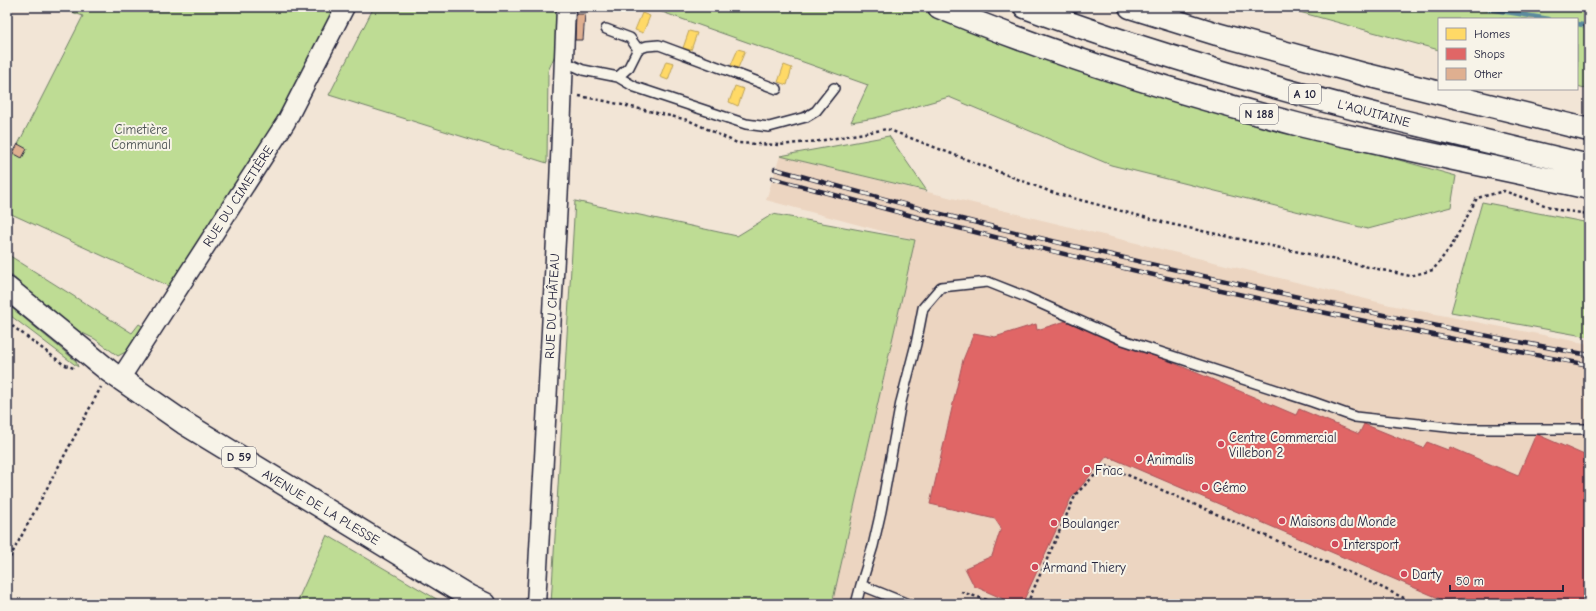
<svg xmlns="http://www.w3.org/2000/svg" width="1596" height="611" viewBox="0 0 1596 611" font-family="'Comic Neue',sans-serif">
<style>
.built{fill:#ecd5c1}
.green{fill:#bedc94;stroke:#707f68}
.homes{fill:#ffd966;stroke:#bda259}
.shops{fill:#e06666;stroke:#a75259}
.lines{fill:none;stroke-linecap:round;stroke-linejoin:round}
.stream{stroke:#5c8b9e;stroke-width:4.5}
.building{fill:#dfaf90;stroke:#22223b}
.lane-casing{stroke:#22223b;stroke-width:12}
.street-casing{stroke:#22223b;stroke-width:21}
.primary-casing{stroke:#22223b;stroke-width:25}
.highway-casing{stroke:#22223b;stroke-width:25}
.path{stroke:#22223b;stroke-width:2.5;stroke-dasharray:3 3;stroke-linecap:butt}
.lane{stroke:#f7f3e8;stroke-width:9}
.street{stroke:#f7f3e8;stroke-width:18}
.primary{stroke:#f7f3e8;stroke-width:22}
.highway{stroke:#f7f3e8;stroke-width:22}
.rail-casing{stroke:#22223b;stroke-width:4.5}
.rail{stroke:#f7f3e8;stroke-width:3;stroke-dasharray:9;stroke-linecap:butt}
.poi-dot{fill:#d1495b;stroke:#f7f3e8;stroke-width:1.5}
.labels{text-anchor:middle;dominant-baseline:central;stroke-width:4;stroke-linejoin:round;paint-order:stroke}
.shield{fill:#f7f3e8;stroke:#62616f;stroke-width:1}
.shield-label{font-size:12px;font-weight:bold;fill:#22223b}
.street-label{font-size:13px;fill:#22223b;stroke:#f7f3e8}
.park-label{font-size:13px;fill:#495051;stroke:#f7f3e8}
.poi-label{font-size:13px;fill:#22223b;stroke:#f7f3e8;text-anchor:start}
</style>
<rect width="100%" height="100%" fill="#f2e5d6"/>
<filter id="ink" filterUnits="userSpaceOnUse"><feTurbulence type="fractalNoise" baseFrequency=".025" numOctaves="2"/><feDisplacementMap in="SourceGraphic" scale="8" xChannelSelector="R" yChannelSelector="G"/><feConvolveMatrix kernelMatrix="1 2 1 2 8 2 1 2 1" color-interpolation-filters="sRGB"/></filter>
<g filter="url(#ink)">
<path class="built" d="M 780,156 L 1390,305 L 1589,344 L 1589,604 L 832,604 L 915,240 L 766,200 Z"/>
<path class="green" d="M 58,7 L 337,7 L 294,90 L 173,288 L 7,212 L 7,166 L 83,16 Z
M 374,7 L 576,7 L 548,71 L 547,163 L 329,95 Z
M 648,7 L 911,7 L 1064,66 L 1456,176 L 1451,207 L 1368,229 L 1111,165 L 949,97 L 875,118 L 851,122 L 868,85 Z
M 1281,7 L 1589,7 L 1589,89 L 1577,86 L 1577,19 L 1439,19 L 1439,50 Z
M 889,136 L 927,191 L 780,156 Z
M 575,201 L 737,236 L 773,214 L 915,240 L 832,604 L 551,604 Z
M 1482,202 L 1589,223 L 1589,337 L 1451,312 Z
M 7,254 L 132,333 L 139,324 L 147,329 L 135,347 L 118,356 L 95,339 L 70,327 L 45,307 L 7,271 Z
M 7,304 L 76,361 L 78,367 L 7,313 Z
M 327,535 L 445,604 L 296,604 Z"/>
<path class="homes" d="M 642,13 L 650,16 L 643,33 L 635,30 Z
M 689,31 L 697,33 L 691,50 L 683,48 Z
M 738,49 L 745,51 L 738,68 L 731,65 Z
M 666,61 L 674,63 L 668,80 L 660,77 Z
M 784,65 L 792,68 L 787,85 L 778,82 Z
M 735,86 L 744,89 L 738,106 L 729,102 Z"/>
<path class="shops" d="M 1066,321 L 1142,353 L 1143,350 L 1296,415 L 1299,409 L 1359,434 L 1364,424 L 1423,448 L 1427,442 L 1448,450 L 1450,447 L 1518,476 L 1536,434 L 1589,457 L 1589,604 L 1478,604 L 1465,598 L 1443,600 L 1107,456 L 1071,498 L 1022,604 L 1015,604 L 974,586 L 965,568 L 992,556 L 1001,528 L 995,519 L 930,504 L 963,360 L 974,333 L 995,337 L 1036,324 L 1037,330 Z"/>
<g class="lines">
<path class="stream" d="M 1482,8 L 1549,19
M 1577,24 L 1589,26"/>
</g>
<path class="building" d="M 576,14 L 585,14 L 583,40 L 575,40 Z
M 18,144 L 27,149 L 22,158 L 13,153 Z"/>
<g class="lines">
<defs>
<path id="lane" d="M 606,29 L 630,38 L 638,49
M 564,65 L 572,65 L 583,70 L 618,77 L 635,87 L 746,124 L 769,127 L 806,117 L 816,111 L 834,88
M 618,77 L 629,67 L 638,49 L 647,46 L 659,45 L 777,89
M 856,604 L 861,585
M 908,604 L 861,585 L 873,546 L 881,511 L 901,402 L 916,344 L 923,308 L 941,287 L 988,282 L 1026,297 L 1120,339 L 1313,402 L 1355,417 L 1465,429 L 1589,429"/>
<path id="street" d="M 120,379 L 286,122 L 345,7
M 536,604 L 559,185 L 566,7"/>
<path id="primary" d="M 7,288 L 109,371 L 184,423 L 468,596 L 485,604"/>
<path id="highway" d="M 939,7 C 1056,56 1177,93 1300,125 C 1330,133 1360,138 1390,145 C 1456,160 1523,173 1589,188
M 1025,7 C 1146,52 1272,88 1398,120 C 1462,136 1525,150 1589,166
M 1130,7 L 1217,34 L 1367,75 L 1589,130"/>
</defs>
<use href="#lane" class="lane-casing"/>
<use href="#street" class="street-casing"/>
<use href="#primary" class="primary-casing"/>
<use href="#highway" class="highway-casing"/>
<path class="path" d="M 579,96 L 605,101 L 688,120 L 737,143 L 779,145 L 819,141 L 887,129 L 1054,193 L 1170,224 L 1410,276 L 1433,270 L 1452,245 L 1477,198 L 1504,191 L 1559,210 L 1589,214
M 7,322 L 63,364 L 76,369
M 7,563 L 101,387
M 961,592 L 1000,604
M 1027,604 L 1076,494 L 1105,465 L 1346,571 L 1417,604"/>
<use href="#lane" class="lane"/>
<use href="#street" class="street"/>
<use href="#primary" class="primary"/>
<use href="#highway" class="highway"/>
<defs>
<path id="rail" d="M 775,169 C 834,185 894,202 953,217 C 1164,269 1376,316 1589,355
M 772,178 C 831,194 889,210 947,225 C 1159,279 1374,325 1589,365"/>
</defs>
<use href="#rail" class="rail-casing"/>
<use href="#rail" class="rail"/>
</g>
</g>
<g class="poi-dot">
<circle cx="1221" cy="444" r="4"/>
<circle cx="1139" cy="459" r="4"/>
<circle cx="1087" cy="470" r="4"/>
<circle cx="1205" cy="487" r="4"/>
<circle cx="1282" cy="521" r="4"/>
<circle cx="1054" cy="523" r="4"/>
<circle cx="1335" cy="544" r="4"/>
<circle cx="1035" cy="567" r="4"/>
<circle cx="1404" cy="574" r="4"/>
</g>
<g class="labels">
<g class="shield">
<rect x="1289" y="84" width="32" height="20" rx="3"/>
<rect x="1240" y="104" width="38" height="20" rx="3"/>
<rect x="222" y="447" width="34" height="20" rx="3"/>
</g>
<g class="shield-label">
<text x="1305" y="94">A 10</text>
<text x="1259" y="114">N 188</text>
<text x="239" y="457">D 59</text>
</g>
<g class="street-label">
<text transform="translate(1374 113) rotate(15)">L'AQUITAINE</text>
<text transform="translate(238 196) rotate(-57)">RUE DU CIMETIÈRE</text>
<text transform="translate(552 306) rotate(-87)">RUE DU CHÂTEAU</text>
<text transform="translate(321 507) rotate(31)">AVENUE DE LA PLESSE</text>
</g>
<g class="park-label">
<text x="141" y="129">Cimetière<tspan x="141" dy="15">Communal</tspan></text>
</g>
<g class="poi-label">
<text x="1229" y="437">Centre Commercial<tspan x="1229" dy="15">Villebon 2</tspan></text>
<text x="1147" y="459">Animalis</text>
<text x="1095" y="470">Fnac</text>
<text x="1213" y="487">Gémo</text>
<text x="1290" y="521">Maisons du Monde</text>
<text x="1062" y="523">Boulanger</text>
<text x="1343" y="544">Intersport</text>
<text x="1043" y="567">Armand Thiery</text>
<text x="1412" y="574">Darty</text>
</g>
</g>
<rect width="1596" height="611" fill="none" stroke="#f7f3e8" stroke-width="24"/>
<rect x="12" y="12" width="1572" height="587" fill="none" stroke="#22223b" stroke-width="1.5" filter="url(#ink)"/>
<rect x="1438" y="18" width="140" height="72" fill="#f7f3e8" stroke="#a29fa3"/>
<rect x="1446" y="28" width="20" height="12" fill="#ffd966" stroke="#a29fa3"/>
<text x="1474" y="38" font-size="12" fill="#22223b">Homes</text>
<rect x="1446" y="48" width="20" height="12" fill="#e06666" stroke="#a29fa3"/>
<text x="1474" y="58" font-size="12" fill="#22223b">Shops</text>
<rect x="1446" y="68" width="20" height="12" fill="#dfaf90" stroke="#a29fa3"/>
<text x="1474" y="78" font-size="12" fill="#22223b">Other</text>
<path d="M1450 585v6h113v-6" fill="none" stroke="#22223b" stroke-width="2"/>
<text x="1456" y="585" font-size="12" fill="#22223b" stroke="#f7f3e8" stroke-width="3" paint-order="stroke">50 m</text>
</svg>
